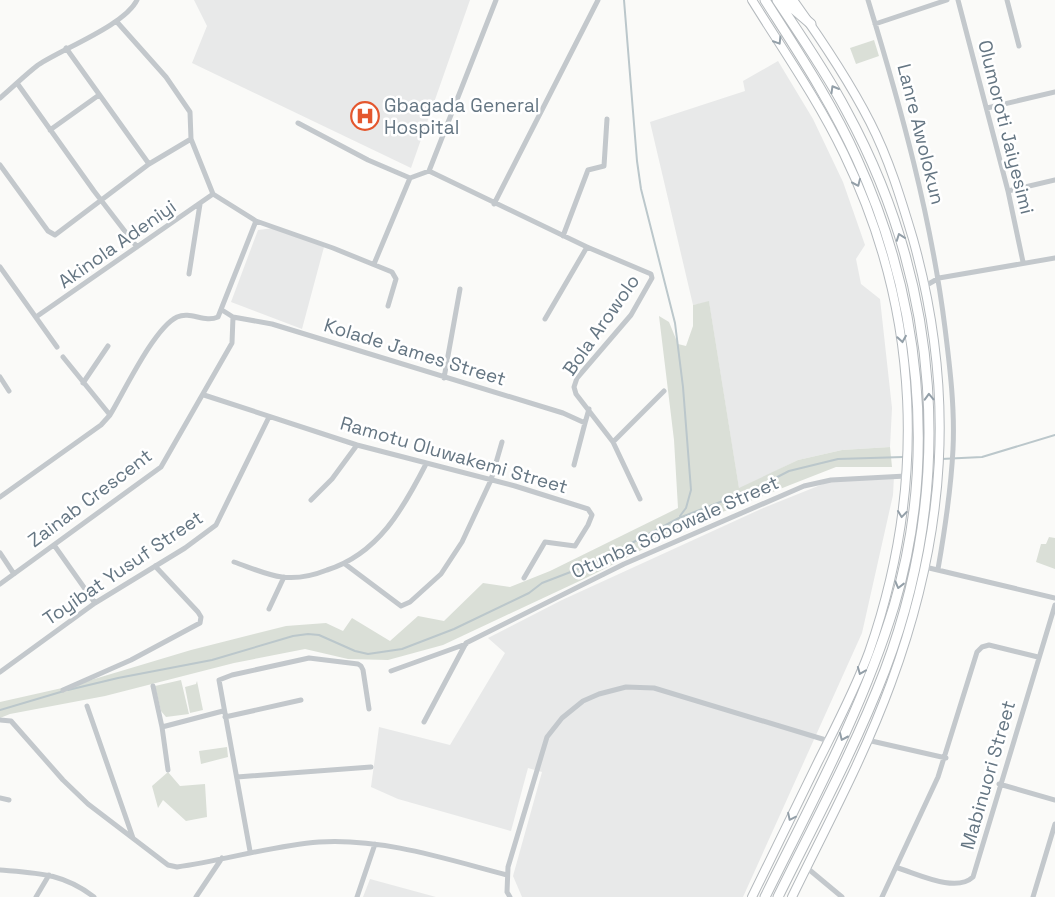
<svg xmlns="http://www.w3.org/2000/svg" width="1055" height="897" viewBox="0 0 1055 897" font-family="'Space Grotesk',sans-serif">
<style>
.built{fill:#e8e9e9}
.green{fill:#dadfd7}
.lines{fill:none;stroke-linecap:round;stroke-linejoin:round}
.stream{stroke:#bbc7cb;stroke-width:2}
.primary-casing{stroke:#b5babe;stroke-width:10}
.highway-casing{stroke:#b4b9bd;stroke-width:11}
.street{stroke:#c3c8cc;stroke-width:5}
.primary{stroke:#fff;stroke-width:8}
.highway{stroke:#fff;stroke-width:9}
.oneway{stroke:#939fa8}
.labels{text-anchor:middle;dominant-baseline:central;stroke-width:5;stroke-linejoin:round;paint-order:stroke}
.poi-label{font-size:19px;fill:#657683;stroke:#fff;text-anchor:start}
.street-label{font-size:19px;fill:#657683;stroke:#fff}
</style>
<rect width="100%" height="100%" fill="#fafaf8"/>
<path class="built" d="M 194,0 L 470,0 L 411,168 L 192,63 L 207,26 Z
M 778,61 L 813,119 L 843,182 L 865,245 L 856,259 L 861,284 L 880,299 L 892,408 L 890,447 L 842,450 L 798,460 L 739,489 L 709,302 L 693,305 L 650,122 L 745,91 L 743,81 Z
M 274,228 L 324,247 L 302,329 L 231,302 L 258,230 Z
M 894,476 L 893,495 L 862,633 L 743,897 L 522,897 L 513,876 L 542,772 L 528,768 L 511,831 L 398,799 L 371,787 L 379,727 L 450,745 L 505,653 L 488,638 L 562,600 L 761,509 L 828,482 Z
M 370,879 L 436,897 L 363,897 Z"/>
<path class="green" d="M 874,40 L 879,56 L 856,64 L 850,48 Z
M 709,301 L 739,488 L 798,460 L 842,450 L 890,447 L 892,467 L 836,467 L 790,485 L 695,523 L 586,578 L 443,645 L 388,660 L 348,659 L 305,649 L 234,663 L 105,696 L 10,714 L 0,718 L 0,702 L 71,686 L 191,650 L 286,626 L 326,623 L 343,631 L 352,618 L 390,641 L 418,616 L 444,621 L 483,583 L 510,587 L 550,571 L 678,508 L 674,440 L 659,316 L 669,322 L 678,344 L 686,346 L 693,326 L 693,305 Z
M 1049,537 L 1055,538 L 1055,569 L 1036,562 L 1041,544 L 1046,544 Z
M 181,680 L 189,714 L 166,717 L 161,711 L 155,686 Z
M 197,681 L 203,710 L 190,713 L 185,687 L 196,684 Z
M 227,747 L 228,757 L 201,764 L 199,751 Z
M 168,772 L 180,786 L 205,784 L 207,817 L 186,821 L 163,800 L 158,808 L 152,786 Z"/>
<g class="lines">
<path class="stream" d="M 624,0 L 637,161 L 641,189 L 675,323 L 683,387 L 691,490 L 686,508 L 680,516
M 941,459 L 982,457 L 1055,435
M 68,690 L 118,678 L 212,660 L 293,636 L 308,634 L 319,635 L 355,651 L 368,654 L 402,649 L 454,629 L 529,593 L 542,583 L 594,563 L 679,518 L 756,488 L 789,471 L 838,459 L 903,457
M 0,710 L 64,691"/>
<defs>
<path id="primary" d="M 752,0 C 783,50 818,100 844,154 C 921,313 927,486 869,652 C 855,690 836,726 818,762 C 796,807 774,852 752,897
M 792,897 C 826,827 864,757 891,683 C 946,534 956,393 913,239 C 901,199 889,159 870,122 C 848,79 821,39 793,0"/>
<path id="highway" d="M 777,0 C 801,36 826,72 846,110 C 941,284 955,485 885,670 C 855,748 815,822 778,897
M 783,0 L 811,24
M 765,897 C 812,802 863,708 894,606 C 938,459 920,297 857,159 C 832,103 798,52 765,0"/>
</defs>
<use href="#primary" class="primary-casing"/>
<use href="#highway" class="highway-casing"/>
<path class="street" d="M 868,0 C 901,108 931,216 945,328 C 950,368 955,409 953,449 C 951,490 945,529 938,569
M 958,0 L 1008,191 L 1023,262
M 1007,0 L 1019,46
M 117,22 L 166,77 L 190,112 L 191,139 L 213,194 L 256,221 L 333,248 L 392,272 L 396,279 L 388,306
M 875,24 L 947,0
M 66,48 L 149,164
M 17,83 L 94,191 L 137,247
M 0,98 C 13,87 25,75 38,65 C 64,48 125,25 137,0
M 987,108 L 1055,92
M 298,123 L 368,160 L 410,178 L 429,171
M 50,130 L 99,95
M 0,165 L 48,231 L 55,235 L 149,164 L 191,139
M 429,171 L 587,247 L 651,274 L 652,278 L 631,315 L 577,378 L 574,387 L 576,394 L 613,442 L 640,499
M 429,171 L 496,0
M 1008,191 L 1055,180
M 494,204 L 598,0
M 563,236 L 588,170 L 604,166 L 607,119
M 374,264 L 410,178
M 0,267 L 57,347
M 189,274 L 200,204
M 925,286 L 939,278 L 1055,258
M 222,310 L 233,317 L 272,324 L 563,413 L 585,423 L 589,409
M 36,317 L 213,194
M 545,319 L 587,247
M 63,357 L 110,415
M 0,377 L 9,391
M 444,378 L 460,289
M 83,383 L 108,346
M 204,395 L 357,445 L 515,486 L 588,509 L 592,515 L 588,525 L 575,546 L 545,542 L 524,578
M 613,442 L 664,391
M 574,465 L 585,423
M 0,497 L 101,425 L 110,415 C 124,392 154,328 177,317 C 191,311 204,323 218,317 L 256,221
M 311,500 L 332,479 L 357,445
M 54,545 L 95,603
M 0,553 L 14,574
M 234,562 C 249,567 266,575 282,577 C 298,579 312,576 327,570 C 378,554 403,509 426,464
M 345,564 L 401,606 L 410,602 L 441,574 L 462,542 L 491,480 L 502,442
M 925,567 L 1055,598
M 0,584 L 161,467 L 232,343 L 233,317
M 269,609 L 284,577
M 391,671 L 466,644
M 0,672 L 95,603 L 185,548 L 216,525 L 269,417
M 153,686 L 162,727 L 168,770
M 63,690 L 131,660 L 200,623 L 201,617 L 198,612 L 155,566
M 87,706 L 133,838
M 225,717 L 301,700
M 0,720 L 11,721 L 63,780 L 88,804 L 168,865 L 177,867 C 225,860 271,846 319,842 C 383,838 446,859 507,875
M 424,722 L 466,643 L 624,564 L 804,486 L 831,480 L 906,476
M 162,727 L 223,711
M 867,740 L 946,758
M 237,777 L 371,767
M 999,784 L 1055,800
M 0,798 L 9,800
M 250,851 L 219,680 L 232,675 L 309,658 L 358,664 L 361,666 L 363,670 L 369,709
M 806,867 L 842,897
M 898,868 C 918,874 956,893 973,877 L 1055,605
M 0,870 C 37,873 63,873 94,897
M 36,897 L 49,875
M 196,897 L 222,858
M 357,897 L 375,844
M 510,897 L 507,892 L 508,867 L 547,737 L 562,718 L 583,701 L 599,694 L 626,687 L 654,688 L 829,741
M 882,897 L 938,777 L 977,652 L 982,647 L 989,645 L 1038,657
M 1033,897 L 1055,824"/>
<use href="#primary" class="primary"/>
<use href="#highway" class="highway"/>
</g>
<defs><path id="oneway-chevron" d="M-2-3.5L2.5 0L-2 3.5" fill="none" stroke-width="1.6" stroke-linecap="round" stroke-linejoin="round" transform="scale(1.25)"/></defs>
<g class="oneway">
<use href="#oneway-chevron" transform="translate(778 41) rotate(58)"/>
<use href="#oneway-chevron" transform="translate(834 89) rotate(-120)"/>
<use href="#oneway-chevron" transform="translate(857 183) rotate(66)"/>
<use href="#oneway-chevron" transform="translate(900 237) rotate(-110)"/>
<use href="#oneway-chevron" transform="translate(902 339) rotate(81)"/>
<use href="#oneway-chevron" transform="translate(929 397) rotate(-92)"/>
<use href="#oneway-chevron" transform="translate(902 514) rotate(97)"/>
<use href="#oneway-chevron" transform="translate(899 585) rotate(104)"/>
<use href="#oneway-chevron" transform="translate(861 671) rotate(112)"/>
<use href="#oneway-chevron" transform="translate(843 737) rotate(114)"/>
<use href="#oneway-chevron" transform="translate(791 817) rotate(116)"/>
</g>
<defs>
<symbol id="hospital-ring" viewBox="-11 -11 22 22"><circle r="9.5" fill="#fff" stroke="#e4572e" stroke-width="1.5"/><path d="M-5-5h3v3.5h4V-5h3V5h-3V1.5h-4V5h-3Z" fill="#e4572e"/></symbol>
</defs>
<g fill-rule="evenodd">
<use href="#hospital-ring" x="349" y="100" width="32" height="32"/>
</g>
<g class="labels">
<g class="poi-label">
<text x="384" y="105">Gbagada General<tspan x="384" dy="22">Hospital</tspan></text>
</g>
<g class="street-label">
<text transform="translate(1006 127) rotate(76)">Olumoroti Jaiyesimi</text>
<text transform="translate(921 134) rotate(76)">Lanre Awolokun</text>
<text transform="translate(117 244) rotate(-35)">Akinola Adeniyi</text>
<text transform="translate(601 325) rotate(-55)">Bola Arowolo</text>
<text transform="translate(415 352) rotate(17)">Kolade James Street</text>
<text transform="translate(454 455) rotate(16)">Ramotu Oluwakemi Street</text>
<text transform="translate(90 498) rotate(-37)">Zainab Crescent</text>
<text transform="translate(675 527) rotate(-24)">Otunba Sobowale Street</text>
<text transform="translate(123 568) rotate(-34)">Toyibat Yusuf Street</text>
<text transform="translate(988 775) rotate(-74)">Mabinuori Street</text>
</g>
</g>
</svg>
